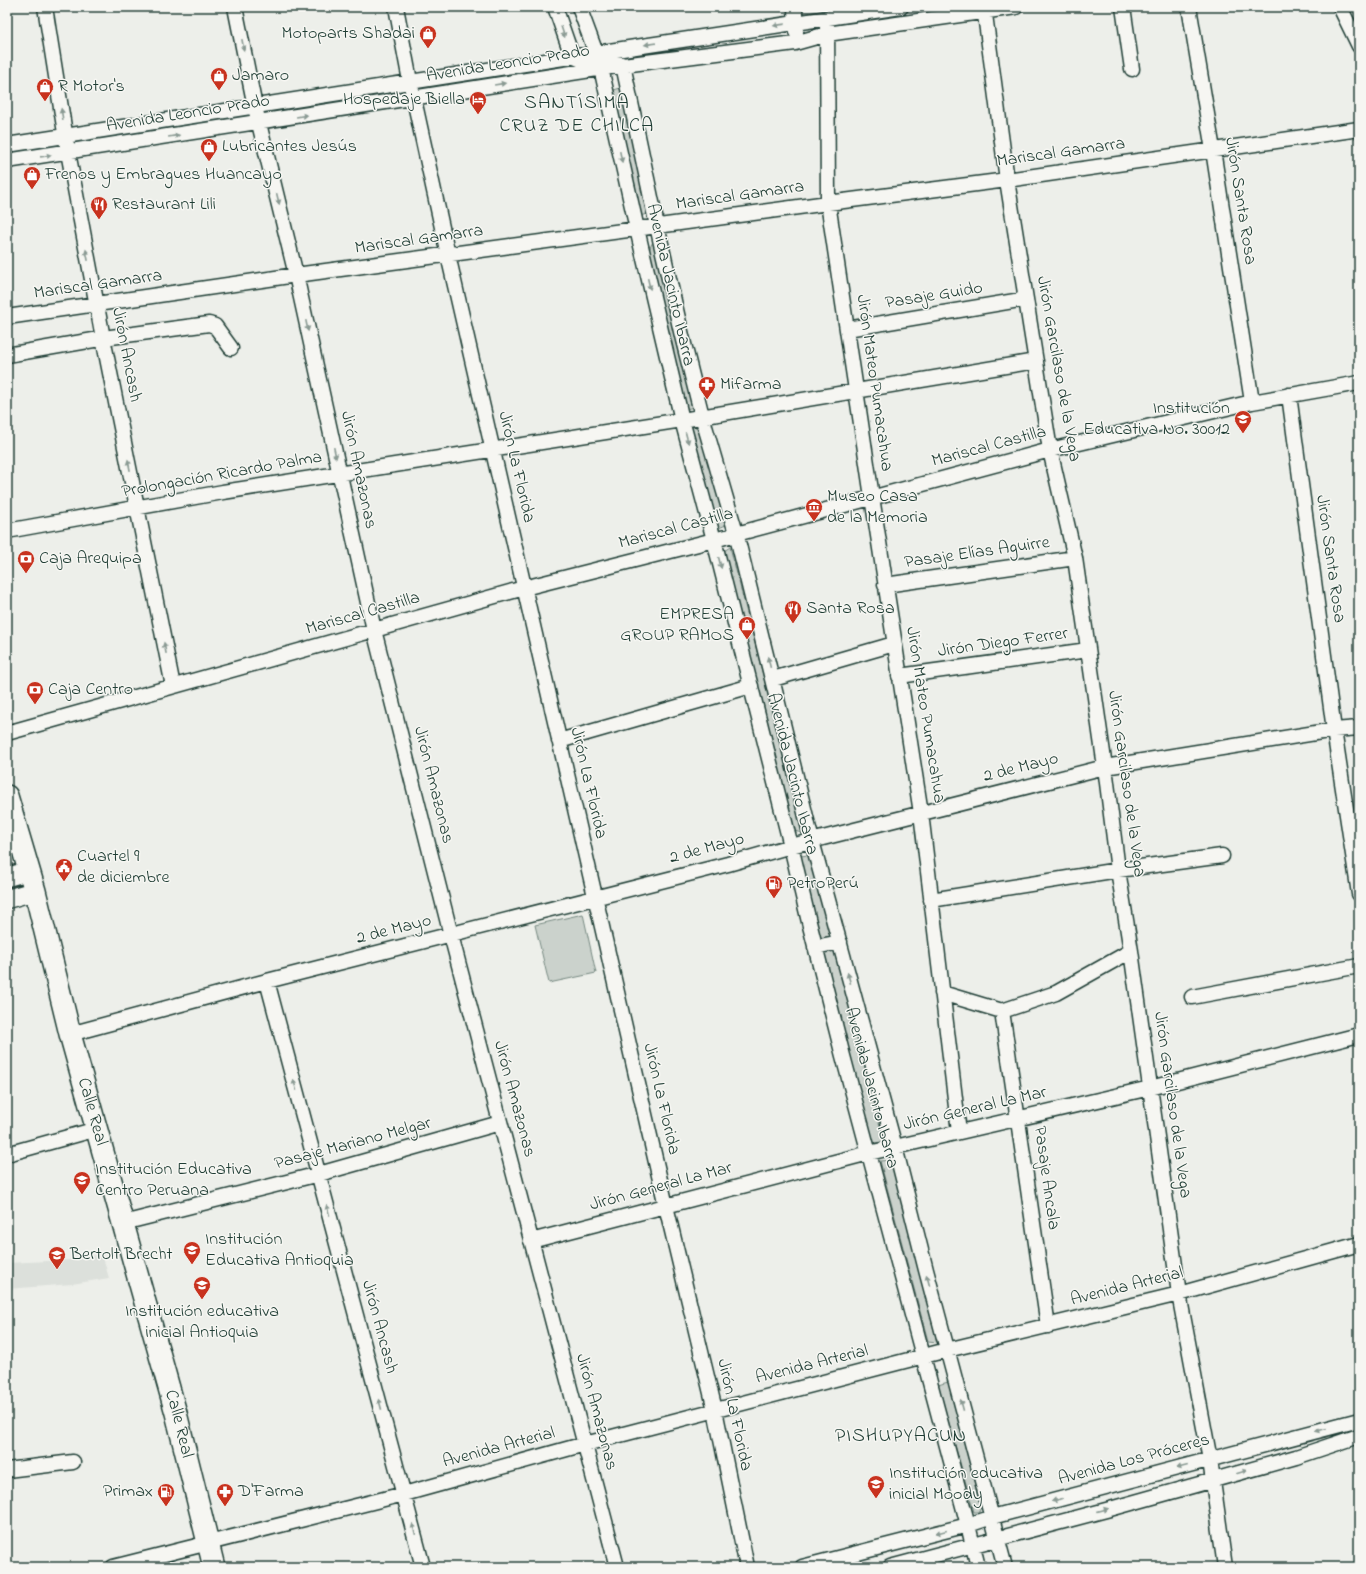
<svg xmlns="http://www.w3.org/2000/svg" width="1366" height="1574" viewBox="0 0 1366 1574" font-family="'Indie Flower',sans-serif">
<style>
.built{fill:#dce0db}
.green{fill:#cbd2cc;stroke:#758880}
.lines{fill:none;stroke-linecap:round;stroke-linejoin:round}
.minor-casing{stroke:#1f3d34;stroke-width:17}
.major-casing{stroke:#1f3d34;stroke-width:21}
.highway-casing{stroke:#1f3d34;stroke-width:24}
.minor{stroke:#f6f6f2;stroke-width:14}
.major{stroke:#f6f6f2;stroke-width:18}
.highway{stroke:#f6f6f2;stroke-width:21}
.oneway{fill:#8a9a93}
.labels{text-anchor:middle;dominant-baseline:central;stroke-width:3;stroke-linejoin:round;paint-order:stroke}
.poi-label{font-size:18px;fill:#1f3d34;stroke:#f6f6f2;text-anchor:start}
.street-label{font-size:18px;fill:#1f3d34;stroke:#f6f6f2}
.quarter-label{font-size:20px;letter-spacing:1px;fill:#1f3d34;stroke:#f6f6f2}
</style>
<rect width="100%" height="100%" fill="#edefea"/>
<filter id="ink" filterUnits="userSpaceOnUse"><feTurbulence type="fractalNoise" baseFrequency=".025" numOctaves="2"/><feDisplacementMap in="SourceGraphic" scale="8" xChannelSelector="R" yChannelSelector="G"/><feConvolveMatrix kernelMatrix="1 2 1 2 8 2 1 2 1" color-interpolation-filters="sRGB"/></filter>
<g filter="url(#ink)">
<path class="built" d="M 102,1254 L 109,1278 L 72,1284 L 7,1289 L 7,1263 L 69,1260 Z"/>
<path class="green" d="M 623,87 L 649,213 L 638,217 L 634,189 L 614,90 Z
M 654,239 L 694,407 L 686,409 L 647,255 Z
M 687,427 L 698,427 L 726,525 L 719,528 L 703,486 Z
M 730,547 L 804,834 L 795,831 L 759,688 L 721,553 Z
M 811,855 L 884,1142 L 873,1143 L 799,856 Z
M 583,914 L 596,973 L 549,983 L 535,925 Z
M 892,1160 L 937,1342 L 928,1341 L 880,1161 Z
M 948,1382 L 981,1507 L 979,1512 L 974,1512 L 938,1385 Z"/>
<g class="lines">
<defs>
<path id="minor" d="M 45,7 L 68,152 L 103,338 L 173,686
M 235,7 L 255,107 L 296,275 L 374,630 L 451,935 L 617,1567
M 396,7 L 410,81 L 448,255 L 666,1206 L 715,1410 L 747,1567
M 555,7 L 572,56 L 601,68 L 637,229 L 682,420 L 714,540 L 791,846 L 809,922 L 843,1056 L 968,1525 L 978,1567
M 579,7 L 596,53 L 623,65 L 657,226 L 682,336 L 702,416 L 736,533 L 812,841 L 895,1147 L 926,1270 L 1005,1567
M 795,7 L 796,32
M 984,7 L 1007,180 L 1050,450 L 1075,558 L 1105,767 L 1118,870 L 1131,951 L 1179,1294 L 1210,1460 L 1225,1567
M 1123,7 L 1132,69
M 1189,7 L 1213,150 L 1252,402
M 1340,7 L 1359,46
M 827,18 L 828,203 L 872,497 L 921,813 L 959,1132
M 7,145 L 596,53 L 901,7
M 7,161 L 623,65 L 795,43 L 827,34 L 1016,7
M 7,317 L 296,275 L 828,203 L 1007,180 L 1359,129
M 847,329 L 1026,299
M 7,355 L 111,337 L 209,324 L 215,326 L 231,348
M 1289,395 L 1334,730 L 1359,894
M 7,531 L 223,492 L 682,420 L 1036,361
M 885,585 L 1075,558
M 899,676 L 1088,650
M 773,679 L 894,644
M 7,733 L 524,588 L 714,540 L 1050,450 L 1252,402 L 1359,383
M 559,741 L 751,686
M 931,900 L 1118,870 L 1222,856
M 815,947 L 840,942
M 267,981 L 423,1567
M 942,993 L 1002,1011 L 1056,993 L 1131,951
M 1192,997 L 1359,966
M 1002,1011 L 1048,1326
M 70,1034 L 267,981 L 728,864 L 791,846 L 1105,767 L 1334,730 L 1359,728
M 7,1154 L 97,1129
M 123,1223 L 319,1174 L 500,1123
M 531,1241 L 869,1153 L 1150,1088 L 1359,1035
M 7,1470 L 73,1462
M 113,1567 L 404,1494 L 585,1444 L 947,1350 L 1179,1294 L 1359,1244
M 802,1567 L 968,1525 L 992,1517 L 1359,1420
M 890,1567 L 1110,1509 L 1296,1457 L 1359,1436"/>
<path id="major" d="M 7,877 L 29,871
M 7,899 L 35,891"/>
<g id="highway">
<path id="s1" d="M 7,796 L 35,891 L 70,1034 L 176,1413 L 214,1567"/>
</g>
</defs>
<use href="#minor" class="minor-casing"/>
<use href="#major" class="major-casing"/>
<use href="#highway" class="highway-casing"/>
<use href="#minor" class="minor"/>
<use href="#major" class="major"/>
<use href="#highway" class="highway"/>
</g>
<defs><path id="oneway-solid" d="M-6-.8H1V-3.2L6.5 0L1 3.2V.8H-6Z"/></defs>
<g class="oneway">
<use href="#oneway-solid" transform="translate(779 25) rotate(172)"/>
<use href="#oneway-solid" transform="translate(563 32) rotate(71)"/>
<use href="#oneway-solid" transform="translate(650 44) rotate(172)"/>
<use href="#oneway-solid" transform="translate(243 45) rotate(79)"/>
<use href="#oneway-solid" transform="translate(500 84) rotate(-9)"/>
<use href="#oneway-solid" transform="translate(62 114) rotate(-99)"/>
<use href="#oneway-solid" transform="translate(302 116) rotate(-9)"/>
<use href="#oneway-solid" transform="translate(174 136) rotate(-9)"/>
<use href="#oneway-solid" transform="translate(46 156) rotate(-8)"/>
<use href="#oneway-solid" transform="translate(621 157) rotate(78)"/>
<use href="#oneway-solid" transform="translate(278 199) rotate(76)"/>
<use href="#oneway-solid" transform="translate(87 255) rotate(-101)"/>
<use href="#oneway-solid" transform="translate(649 284) rotate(77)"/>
<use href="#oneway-solid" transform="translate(307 326) rotate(78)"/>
<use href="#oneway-solid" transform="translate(687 438) rotate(75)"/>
<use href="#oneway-solid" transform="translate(335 453) rotate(78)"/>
<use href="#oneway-solid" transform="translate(129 465) rotate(-101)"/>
<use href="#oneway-solid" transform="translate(720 563) rotate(76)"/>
<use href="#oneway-solid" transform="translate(165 648) rotate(-101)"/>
<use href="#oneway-solid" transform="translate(769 662) rotate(-104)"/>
<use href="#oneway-solid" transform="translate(849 978) rotate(-105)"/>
<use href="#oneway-solid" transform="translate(295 1085) rotate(-105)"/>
<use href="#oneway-solid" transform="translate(328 1210) rotate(-105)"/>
<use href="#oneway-solid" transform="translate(928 1280) rotate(-105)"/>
<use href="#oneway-solid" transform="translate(380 1404) rotate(-105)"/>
<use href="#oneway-solid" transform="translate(962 1405) rotate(-105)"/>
<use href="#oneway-solid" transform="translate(1321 1430) rotate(165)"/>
<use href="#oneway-solid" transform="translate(1182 1467) rotate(165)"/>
<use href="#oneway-solid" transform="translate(1242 1472) rotate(-16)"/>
<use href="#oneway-solid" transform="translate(1057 1500) rotate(165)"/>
<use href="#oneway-solid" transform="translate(1103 1510) rotate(-15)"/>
<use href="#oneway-solid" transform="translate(414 1529) rotate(-104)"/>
<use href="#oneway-solid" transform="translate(941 1532) rotate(166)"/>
</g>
</g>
<defs>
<symbol id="shop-pin" viewBox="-11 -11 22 30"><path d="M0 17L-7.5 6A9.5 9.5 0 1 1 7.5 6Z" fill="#c8321e" stroke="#f6f6f2"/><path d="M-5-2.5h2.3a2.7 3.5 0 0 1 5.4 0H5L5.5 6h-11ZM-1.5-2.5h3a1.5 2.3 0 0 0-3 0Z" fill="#fff"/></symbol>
<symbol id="hotel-pin" viewBox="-11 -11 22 30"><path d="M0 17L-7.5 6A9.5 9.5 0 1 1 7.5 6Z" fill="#c8321e" stroke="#f6f6f2"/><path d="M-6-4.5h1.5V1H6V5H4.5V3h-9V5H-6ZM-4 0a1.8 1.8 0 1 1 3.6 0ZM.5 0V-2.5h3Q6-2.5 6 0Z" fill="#fff"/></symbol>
<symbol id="restaurant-pin" viewBox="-11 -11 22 30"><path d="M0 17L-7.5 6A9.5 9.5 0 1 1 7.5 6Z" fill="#c8321e" stroke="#f6f6f2"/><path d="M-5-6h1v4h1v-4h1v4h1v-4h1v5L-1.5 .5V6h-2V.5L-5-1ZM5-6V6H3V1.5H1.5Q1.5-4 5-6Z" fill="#fff"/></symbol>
<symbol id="pharmacy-pin" viewBox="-11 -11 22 30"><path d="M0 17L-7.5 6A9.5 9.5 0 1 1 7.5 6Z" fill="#c8321e" stroke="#f6f6f2"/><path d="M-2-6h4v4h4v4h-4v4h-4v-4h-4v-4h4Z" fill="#fff"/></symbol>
<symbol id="school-pin" viewBox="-11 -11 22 30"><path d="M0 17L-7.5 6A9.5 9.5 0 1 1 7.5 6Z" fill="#c8321e" stroke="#f6f6f2"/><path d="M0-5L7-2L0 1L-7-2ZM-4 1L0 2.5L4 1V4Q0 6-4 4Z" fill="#fff"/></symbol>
<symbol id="museum-pin" viewBox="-11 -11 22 30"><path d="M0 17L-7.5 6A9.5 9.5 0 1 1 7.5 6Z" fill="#c8321e" stroke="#f6f6f2"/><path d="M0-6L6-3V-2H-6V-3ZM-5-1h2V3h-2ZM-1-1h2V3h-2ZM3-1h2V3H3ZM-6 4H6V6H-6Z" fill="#fff"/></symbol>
<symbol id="bank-pin" viewBox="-11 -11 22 30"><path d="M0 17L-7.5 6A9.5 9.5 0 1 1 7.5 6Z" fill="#c8321e" stroke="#f6f6f2"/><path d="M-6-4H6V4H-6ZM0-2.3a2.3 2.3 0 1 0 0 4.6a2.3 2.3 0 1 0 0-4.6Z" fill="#fff"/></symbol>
<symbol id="civic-pin" viewBox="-11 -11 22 30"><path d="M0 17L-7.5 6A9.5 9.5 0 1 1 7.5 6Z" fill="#c8321e" stroke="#f6f6f2"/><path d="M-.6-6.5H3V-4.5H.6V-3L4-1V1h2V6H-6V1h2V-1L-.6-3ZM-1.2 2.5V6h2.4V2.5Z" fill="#fff"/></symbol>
<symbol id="fuel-pin" viewBox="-11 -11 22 30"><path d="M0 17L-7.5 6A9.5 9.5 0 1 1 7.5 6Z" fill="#c8321e" stroke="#f6f6f2"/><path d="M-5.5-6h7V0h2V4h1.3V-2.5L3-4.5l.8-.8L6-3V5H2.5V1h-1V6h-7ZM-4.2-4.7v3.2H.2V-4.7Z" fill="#fff"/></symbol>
</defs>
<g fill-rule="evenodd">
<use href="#shop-pin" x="418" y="24" width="20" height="27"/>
<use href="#shop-pin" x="209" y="66" width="20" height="27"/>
<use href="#shop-pin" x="35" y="77" width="20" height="27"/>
<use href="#hotel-pin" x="468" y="90" width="20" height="27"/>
<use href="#shop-pin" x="199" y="137" width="20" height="27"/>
<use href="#shop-pin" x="22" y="165" width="20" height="27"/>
<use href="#restaurant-pin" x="89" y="195" width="20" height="27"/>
<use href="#pharmacy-pin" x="697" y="375" width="20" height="27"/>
<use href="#school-pin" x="1233" y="409" width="20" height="27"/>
<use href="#museum-pin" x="804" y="497" width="20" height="27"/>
<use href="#bank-pin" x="16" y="549" width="20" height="27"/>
<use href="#restaurant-pin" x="783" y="599" width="20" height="27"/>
<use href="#shop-pin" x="737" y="615" width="20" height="27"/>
<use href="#bank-pin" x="25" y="680" width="20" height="27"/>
<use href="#civic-pin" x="54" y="857" width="20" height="27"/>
<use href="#fuel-pin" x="764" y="874" width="20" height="27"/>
<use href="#school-pin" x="72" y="1170" width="20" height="27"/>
<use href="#school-pin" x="182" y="1240" width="20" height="27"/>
<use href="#school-pin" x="47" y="1245" width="20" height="27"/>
<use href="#school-pin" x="192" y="1275" width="20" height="27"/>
<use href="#school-pin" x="866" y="1474" width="20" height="27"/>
<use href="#fuel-pin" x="156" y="1482" width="20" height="27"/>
<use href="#pharmacy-pin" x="215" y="1482" width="20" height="27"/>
</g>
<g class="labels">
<g class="poi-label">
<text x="415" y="34" text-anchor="end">Motoparts Shadai</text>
<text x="232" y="76">Jamaro</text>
<text x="58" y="87">R Motor's</text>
<text x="465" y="100" text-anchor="end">Hospedaje Biella</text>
<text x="222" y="147">Lubricantes Jesús</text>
<text x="45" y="175">Frenos y Embragues Huancayo</text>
<text x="112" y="205">Restaurant Lili</text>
<text x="720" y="385">Mifarma</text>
<text x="1230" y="409" text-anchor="end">Institución<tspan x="1230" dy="21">Educativa No. 30012</tspan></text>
<text x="827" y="497">Museo Casa<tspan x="827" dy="21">de la Memoria</tspan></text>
<text x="39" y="559">Caja Arequipa</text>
<text x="806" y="609">Santa Rosa</text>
<text x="734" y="615" text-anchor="end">EMPRESA<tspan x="734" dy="21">GROUP RAMOS</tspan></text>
<text x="48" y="690">Caja Centro</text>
<text x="77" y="857">Cuartel 9<tspan x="77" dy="21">de diciembre</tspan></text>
<text x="787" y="884">PetroPerú</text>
<text x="95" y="1170">Institución Educativa<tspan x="95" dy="21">Centro Peruana</tspan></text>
<text x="205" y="1240">Institución<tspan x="205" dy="21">Educativa Antioquia</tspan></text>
<text x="70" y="1255">Bertolt Brecht</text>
<text x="202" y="1312" text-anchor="middle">Institución educativa<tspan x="202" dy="21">inicial Antioquia</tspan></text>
<text x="889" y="1474">Institución educativa<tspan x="889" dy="21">inicial Moody</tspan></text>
<text x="153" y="1492" text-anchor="end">Primax</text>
<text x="238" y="1492">D'Farma</text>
</g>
<g class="street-label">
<text transform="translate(508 64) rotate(-9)">Avenida Leoncio Prado</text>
<text transform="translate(188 114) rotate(-9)">Avenida Leoncio Prado</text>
<text transform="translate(1061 153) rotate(-8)">Mariscal Gamarra</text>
<text transform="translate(740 196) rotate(-8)">Mariscal Gamarra</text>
<text transform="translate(1240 201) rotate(81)">Jirón Santa Rosa</text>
<text transform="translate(419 240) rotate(-8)">Mariscal Gamarra</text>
<text transform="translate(98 285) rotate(-8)">Mariscal Gamarra</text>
<text transform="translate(670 285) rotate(77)">Avenida Jacinto Ibarra</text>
<text transform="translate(934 296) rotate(-9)">Pasaje Guido</text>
<text transform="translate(126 355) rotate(79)">Jirón Ancash</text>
<text transform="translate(1058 369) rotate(80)">Jirón Garcilaso de la Vega</text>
<text transform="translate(874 383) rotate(82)">Jirón Mateo Pumacahua</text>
<text transform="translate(989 447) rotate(-15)">Mariscal Castilla</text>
<text transform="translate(516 467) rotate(77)">Jirón La Florida</text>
<text transform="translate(358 470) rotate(78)">Jirón Amazonas</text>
<text transform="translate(222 475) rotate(-10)">Prolongación Ricardo Palma</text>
<text transform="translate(676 529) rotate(-15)">Mariscal Castilla</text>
<text transform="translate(977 553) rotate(-8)">Pasaje Elías Aguirre</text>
<text transform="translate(1330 559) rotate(82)">Jirón Santa Rosa</text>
<text transform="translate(363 614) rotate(-16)">Mariscal Castilla</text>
<text transform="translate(1003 643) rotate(-8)">Jirón Diego Ferrer</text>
<text transform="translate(925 715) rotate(81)">Jirón Mateo Pumacahua</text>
<text transform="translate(1021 768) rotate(-14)">2 de Mayo</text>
<text transform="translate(792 774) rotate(76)">Avenida Jacinto Ibarra</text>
<text transform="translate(588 783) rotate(77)">Jirón La Florida</text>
<text transform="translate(1126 784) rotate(82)">Jirón Garcilaso de la Vega</text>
<text transform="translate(433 785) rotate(76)">Jirón Amazonas</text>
<text transform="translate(707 849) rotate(-15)">2 de Mayo</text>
<text transform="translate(394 930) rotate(-14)">2 de Mayo</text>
<text transform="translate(871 1088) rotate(75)">Avenida Jacinto Ibarra</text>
<text transform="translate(514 1099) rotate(75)">Jirón Amazonas</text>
<text transform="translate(661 1099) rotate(77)">Jirón La Florida</text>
<text transform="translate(1172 1105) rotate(82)">Jirón Garcilaso de la Vega</text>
<text transform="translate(975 1109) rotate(-13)">Jirón General La Mar</text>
<text stroke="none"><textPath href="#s1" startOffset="327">Calle Real</textPath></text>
<text transform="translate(353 1144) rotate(-15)">Pasaje Mariano Melgar</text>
<text transform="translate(1046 1178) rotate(82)">Pasaje Ancala</text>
<text transform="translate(661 1187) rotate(-15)">Jirón General La Mar</text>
<text transform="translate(1127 1287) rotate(-14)">Avenida Arterial</text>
<text transform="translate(379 1327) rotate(75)">Jirón Ancash</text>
<text transform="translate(812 1365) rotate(-14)">Avenida Arterial</text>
<text transform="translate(596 1412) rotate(75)">Jirón Amazonas</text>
<text transform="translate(734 1415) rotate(78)">Jirón La Florida</text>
<text stroke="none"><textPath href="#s1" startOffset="651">Calle Real</textPath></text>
<text transform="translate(499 1448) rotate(-15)">Avenida Arterial</text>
<text transform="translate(1134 1460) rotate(-15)">Avenida Los Próceres</text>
</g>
<g class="quarter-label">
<text x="577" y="103">SANTÍSIMA<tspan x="577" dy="23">CRUZ DE CHILCA</tspan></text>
<text x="901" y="1436">PISHUPYACUN</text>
</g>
</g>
<rect width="1366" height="1574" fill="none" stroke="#f6f6f2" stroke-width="24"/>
<rect x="12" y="12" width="1342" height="1550" fill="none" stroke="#1f3d34" stroke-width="1.5" filter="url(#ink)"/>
</svg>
